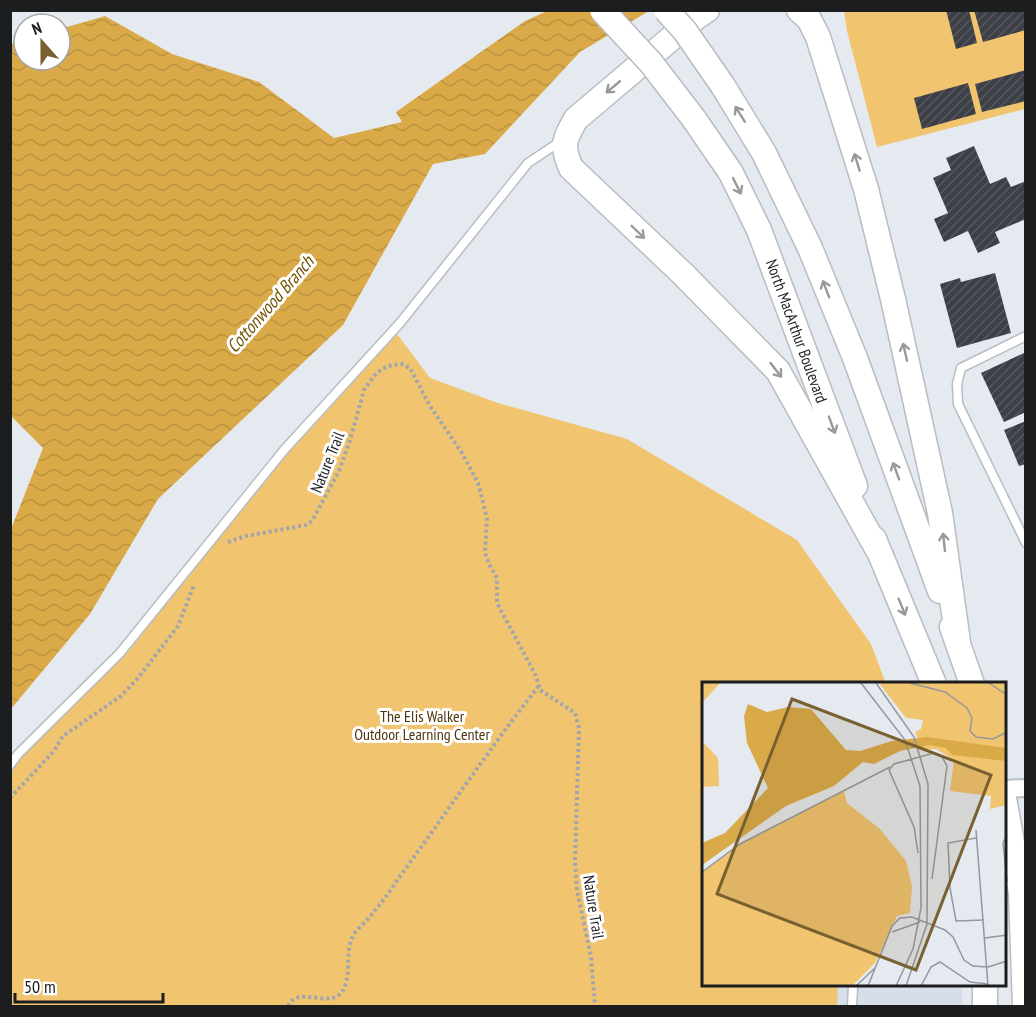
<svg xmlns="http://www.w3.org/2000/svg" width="1036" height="1017" viewBox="0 0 1036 1017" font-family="'PT Sans Narrow',sans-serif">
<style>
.built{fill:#d6deec}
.green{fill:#f1c46f}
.water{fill:url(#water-waves)}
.building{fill:url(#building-hatch)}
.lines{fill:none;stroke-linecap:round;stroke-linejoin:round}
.lane-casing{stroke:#b8bcc3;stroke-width:11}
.street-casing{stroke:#b8bcc3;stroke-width:20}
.secondary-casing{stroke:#b8bcc3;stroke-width:27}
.path{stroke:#a2a6ab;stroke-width:4;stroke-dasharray:3 3;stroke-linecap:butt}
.lane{stroke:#fff;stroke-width:8}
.street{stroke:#fff;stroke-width:16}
.secondary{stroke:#fff;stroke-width:24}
.secondary-bridge-casing{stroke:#b8bcc3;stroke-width:27;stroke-linecap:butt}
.secondary-bridge{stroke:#fff;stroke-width:24}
.oneway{stroke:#98999a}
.labels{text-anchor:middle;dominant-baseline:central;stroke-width:6;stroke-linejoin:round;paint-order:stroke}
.street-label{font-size:16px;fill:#1b1d1f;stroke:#fff}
.park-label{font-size:16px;fill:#4c380f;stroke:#fff}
.water-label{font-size:18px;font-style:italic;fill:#715100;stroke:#fff}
.inset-road{fill:none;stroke:#94989d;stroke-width:1.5}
.view{fill:#796031;fill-opacity:0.15;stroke:#796031;stroke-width:3}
.inset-edge{fill:none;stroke:#1b1d1f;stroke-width:3}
</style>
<defs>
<pattern id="water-waves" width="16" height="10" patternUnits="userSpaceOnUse" patternTransform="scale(1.5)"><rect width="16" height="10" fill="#dbaa48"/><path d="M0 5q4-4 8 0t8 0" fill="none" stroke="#bb923f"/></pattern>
<pattern id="building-hatch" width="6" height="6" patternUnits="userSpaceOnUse" patternTransform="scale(1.5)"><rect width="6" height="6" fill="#3c4046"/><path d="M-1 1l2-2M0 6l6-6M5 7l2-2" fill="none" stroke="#55595e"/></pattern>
</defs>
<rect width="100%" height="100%" fill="#e5eaf1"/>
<path class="built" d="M 820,986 L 962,986 L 962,1006 L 820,1006 Z"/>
<path class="green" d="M 844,11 L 1025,11 L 1025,109 L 877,147 L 847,31 Z
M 394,330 L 430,378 L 498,403 L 627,439 L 797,540 L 871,644 L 886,684 L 703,684 L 703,986 L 838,986 L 837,1006 L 11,1006 L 11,765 L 113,659 L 265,473 Z"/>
<path class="water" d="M 547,11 L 649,11 L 580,52 L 485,154 L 433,164 L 343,325 L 158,499 L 90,614 L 11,709 L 11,529 L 43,448 L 11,416 L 11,44 L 24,40 L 24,60 L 60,60 L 60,29 L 105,16 L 172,54 L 259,82 L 334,138 L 402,122 L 396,112 L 525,21 Z"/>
<path class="building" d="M 946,10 L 969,10 L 977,43 L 956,49 Z
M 974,10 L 1026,10 L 1026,30 L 983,42 Z
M 1026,70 L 1026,101 L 982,112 L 975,84 Z
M 968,83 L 976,114 L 922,129 L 914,98 Z
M 974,146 L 990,184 L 1006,177 L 1011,187 L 1026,181 L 1026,219 L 995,232 L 1000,243 L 978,253 L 968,231 L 944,242 L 934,219 L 948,213 L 933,178 L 951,170 L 946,158 Z
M 995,273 L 1011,333 L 957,348 L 940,284 L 960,278 L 961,282 Z
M 1026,352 L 1026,412 L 1004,422 L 981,373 Z
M 1026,421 L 1026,464 L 1019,466 L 1004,430 Z"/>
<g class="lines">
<defs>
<path id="lane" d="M 1026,336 L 961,368 L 957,384 L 958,404 L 1026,543
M 10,765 L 18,754 L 120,653 L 284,450 L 400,323 L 528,163 L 561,141
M 852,1006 L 853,986"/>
<path id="street" d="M 1004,789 L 1026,788"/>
<path id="secondary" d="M 707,10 L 694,19 L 576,119 C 564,140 561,145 571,168 L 683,274 L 778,371 L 879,552
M 799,10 L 809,19 L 818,37 L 866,189 L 893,299 L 940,513 L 958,642
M 723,86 L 764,153 L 810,248 L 855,358 L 940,591
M 694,119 L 731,173 L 759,230 L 855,486
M 874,539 L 934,684
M 952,627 L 972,684
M 1004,798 L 1021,893 L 1025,1006
M 985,986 L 985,1006"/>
</defs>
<use href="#lane" class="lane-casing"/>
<use href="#street" class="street-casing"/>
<use href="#secondary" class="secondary-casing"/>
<path class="path" d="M 228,542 L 246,536 L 306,525 L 312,521 L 339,471 L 350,440 L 364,390 L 374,376 L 382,369 L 392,365 L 402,364 L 410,368 L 430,406 L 462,453 L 478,483 L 487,518 L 485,553 L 489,564 L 497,578 L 497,603 L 536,676 L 540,690 L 575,713 L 579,728 L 575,863 L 577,890 L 591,957 L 595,1006
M 10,798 L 54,751 L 63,736 L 121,696 L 138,678 L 178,626 L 194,585
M 288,1006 C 298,983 335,1014 345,986 C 351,970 345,951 353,936 C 356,930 363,924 368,919 C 379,906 389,893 398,879 C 445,815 489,749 538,687"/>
<use href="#lane" class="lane"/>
<use href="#street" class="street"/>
<use href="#secondary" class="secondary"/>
<defs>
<path id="secondary-bridge" d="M 602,10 L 651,63 L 694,119
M 666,10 L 685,31 L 723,86"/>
</defs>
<use href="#secondary-bridge" class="secondary-bridge-casing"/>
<use href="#secondary-bridge" class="secondary-bridge"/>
</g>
<defs><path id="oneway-shaft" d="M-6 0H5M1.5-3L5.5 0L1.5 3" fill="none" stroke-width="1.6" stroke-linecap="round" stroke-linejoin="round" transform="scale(1.5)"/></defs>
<g class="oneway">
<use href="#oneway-shaft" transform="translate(613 87) rotate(140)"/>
<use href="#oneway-shaft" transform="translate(740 114) rotate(-122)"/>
<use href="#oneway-shaft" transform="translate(857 162) rotate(-107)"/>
<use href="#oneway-shaft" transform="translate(737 186) rotate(64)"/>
<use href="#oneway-shaft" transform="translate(638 232) rotate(44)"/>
<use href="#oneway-shaft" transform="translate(826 289) rotate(-111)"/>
<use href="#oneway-shaft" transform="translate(905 352) rotate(-103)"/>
<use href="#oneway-shaft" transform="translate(776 370) rotate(52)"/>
<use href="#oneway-shaft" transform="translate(832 425) rotate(70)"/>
<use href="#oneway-shaft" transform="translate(896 471) rotate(-110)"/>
<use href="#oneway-shaft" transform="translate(944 542) rotate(-96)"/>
<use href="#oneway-shaft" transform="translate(902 607) rotate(68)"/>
</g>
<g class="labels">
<g class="street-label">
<text transform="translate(797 331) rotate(70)">North MacArthur Boulevard</text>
<text transform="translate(327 462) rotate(-68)">Nature Trail</text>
<text transform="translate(594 907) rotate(81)">Nature Trail</text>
</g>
<g class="park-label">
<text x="422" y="716">The Elis Walker<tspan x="422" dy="18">Outdoor Learning Center</tspan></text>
</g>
<g class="water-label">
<text transform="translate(270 304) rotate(-49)">Cottonwood Branch</text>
</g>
</g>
<g transform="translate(702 682)">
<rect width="304" height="304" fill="#e5eaf1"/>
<path d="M 0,1 L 18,1 L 0,21 ZM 177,1 L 304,1 L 304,123 L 288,127 L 289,114 L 248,109 L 252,78 L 234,67 L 220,68 L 213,50 L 219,47 L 221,38 L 204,36 ZM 0,59 L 16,76 L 17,104 L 0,105 ZM 142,109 L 145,121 L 178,147 L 204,179 L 210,204 L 208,231 L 195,234 L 173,281 L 150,304 L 0,304 L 0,190 L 38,162 Z" fill="#f1c46f"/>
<path d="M 46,22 L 65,30 L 86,25 L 109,27 L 144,68 L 158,69 L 190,59 L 225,55 L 304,66 L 304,79 L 250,73 L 244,66 L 228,63 L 198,69 L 172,82 L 161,80 L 132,104 L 84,124 L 0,183 L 0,161 L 23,151 L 66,106 L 45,61 L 42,34 Z" fill="#dbaa48"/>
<path class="inset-road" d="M 159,1 L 203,58 L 218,104 L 219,226 L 211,267 L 194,304M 174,1 L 212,55 L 226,102 L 225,242 L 204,304M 208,1 L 243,10 L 265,26 L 270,36 L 268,49 L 274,55 L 291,57 L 305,50M 287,1 L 305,13M 274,148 L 286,304M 305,153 L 301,161 L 305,199M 274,156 L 246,161 L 248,206 L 254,239 L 282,238M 216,171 L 212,145 L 187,88 L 192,82 L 232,71 L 240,75 L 245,84 L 230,197M 0,190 L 38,162 L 188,85M 190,250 L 218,240M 283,256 L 305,253M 154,304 L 174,285M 166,304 L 190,244 L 198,236 L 210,235 L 243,248 L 251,255 L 262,278 L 271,284 L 286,285 L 305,279M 219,304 L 229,285 L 238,280 L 268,300 L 286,302"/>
<path class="view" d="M 90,17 L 289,93 L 214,288 L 15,212 Z"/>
<rect width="304" height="304" class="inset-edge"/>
</g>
<rect width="1036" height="1017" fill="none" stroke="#1b1d1f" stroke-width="24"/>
<g transform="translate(42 42) rotate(339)"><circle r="28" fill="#ffffff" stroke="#a4a5a5" stroke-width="1.5"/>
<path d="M0-4.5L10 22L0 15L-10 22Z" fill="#796031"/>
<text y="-9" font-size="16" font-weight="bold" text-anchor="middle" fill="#1b1d1f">N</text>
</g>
<path d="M15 993v9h148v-9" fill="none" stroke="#1b1d1f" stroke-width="3"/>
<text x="24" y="993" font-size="18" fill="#1b1d1f" stroke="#ffffff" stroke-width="4.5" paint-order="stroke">50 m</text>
</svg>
